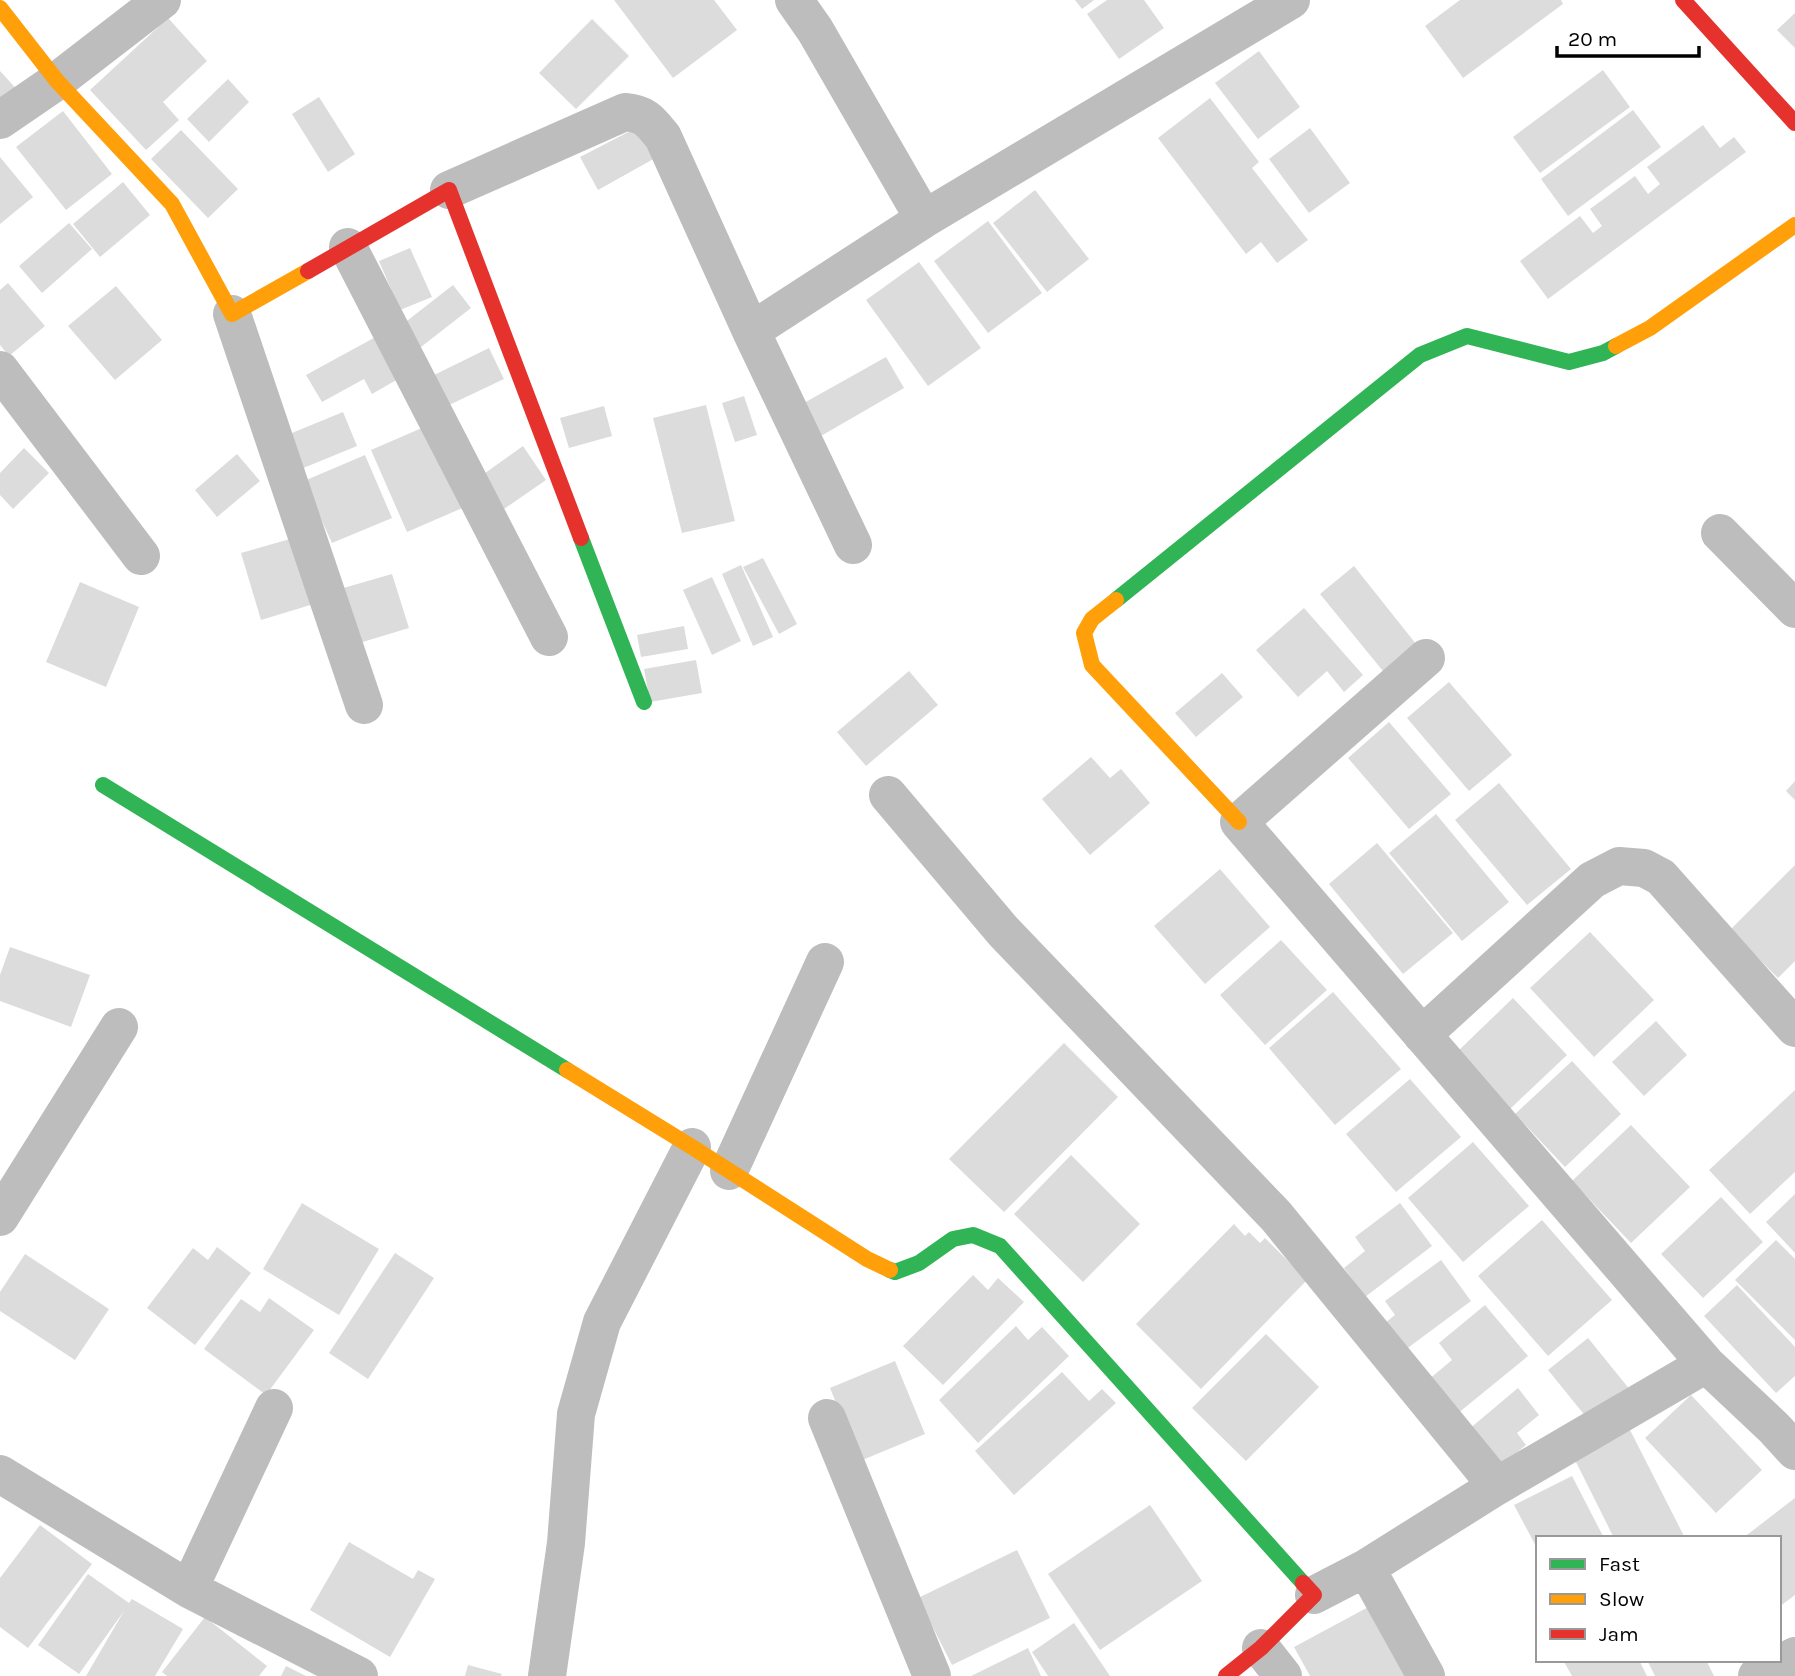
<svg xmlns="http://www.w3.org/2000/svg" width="1795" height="1676" viewBox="0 0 1795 1676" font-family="Karla,sans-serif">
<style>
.building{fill:#dcdcdc}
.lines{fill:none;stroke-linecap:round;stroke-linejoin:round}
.street{stroke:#bdbdbd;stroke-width:38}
.fast{stroke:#30b455;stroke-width:16}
.slow{stroke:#ff9f0a;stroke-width:16}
.jam{stroke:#e5322d;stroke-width:16}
</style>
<rect width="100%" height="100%" fill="#fff"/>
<path class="building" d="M 614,0 L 714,0 L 737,30 L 673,78 Z
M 1075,0 L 1094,0 L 1082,9 Z
M 1107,0 L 1144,0 L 1164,28 L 1119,59 L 1087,14 Z
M 1460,0 L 1561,0 L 1563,4 L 1463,78 L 1425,26 Z
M 1795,13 L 1795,48 L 1777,30 Z
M 168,18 L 207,61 L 163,102 L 179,120 L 146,150 L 90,90 Z
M 592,19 L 629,56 L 576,109 L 539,73 Z
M 1259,51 L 1300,107 L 1258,139 L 1215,83 Z
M 1603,70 L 1630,107 L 1540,173 L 1513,137 Z
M 0,71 L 22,95 L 0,115 Z
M 228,79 L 249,102 L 209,142 L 187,119 Z
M 319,97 L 355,154 L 328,172 L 292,114 Z
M 1210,98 L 1259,162 L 1252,168 L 1308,240 L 1277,263 L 1261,242 L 1246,254 L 1158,138 Z
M 1633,110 L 1661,147 L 1568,216 L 1541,179 Z
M 63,111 L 112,174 L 66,210 L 16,147 Z
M 1703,125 L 1720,148 L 1734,137 L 1746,152 L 1548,299 L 1520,261 L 1580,216 L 1593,233 L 1602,226 L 1590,209 L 1635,176 L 1648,194 L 1660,184 L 1647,167 Z
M 640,126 L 657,157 L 598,190 L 580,157 Z
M 1310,128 L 1350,183 L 1309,213 L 1269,159 Z
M 181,130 L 238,189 L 208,218 L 151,159 Z
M 0,157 L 33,197 L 0,224 Z
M 123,182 L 150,215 L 100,257 L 73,224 Z
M 1035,190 L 1089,259 L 1047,292 L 993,223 Z
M 988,221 L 1042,293 L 988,333 L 934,261 Z
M 69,223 L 92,249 L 42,293 L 19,266 Z
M 410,248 L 432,297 L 400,310 L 379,261 Z
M 919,262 L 981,348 L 928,386 L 866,300 Z
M 8,283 L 45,326 L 9,356 L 0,345 L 0,290 Z
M 453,285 L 471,308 L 421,347 L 403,324 Z
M 116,286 L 162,340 L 115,380 L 68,326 Z
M 381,334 L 405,375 L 372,394 L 364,379 L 322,402 L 306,375 Z
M 489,348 L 504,379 L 447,406 L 432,376 Z
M 886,357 L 904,388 L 814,440 L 795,408 Z
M 744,396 L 757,435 L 735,442 L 722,403 Z
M 706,405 L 735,521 L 682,533 L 653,418 Z
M 604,406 L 612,436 L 569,448 L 560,418 Z
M 343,412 L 357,446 L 301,469 L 287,435 Z
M 431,424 L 467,506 L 407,532 L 371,450 Z
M 523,446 L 546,480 L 504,509 L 481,476 Z
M 24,448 L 49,473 L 13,509 L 0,495 L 0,473 Z
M 237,454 L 260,481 L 217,517 L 195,490 Z
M 365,455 L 392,518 L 332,543 L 304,481 Z
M 297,537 L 317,603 L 261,620 L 241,553 Z
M 763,558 L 797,624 L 779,634 L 743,567 Z
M 741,565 L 773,637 L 753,646 L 722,574 Z
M 1354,566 L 1420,649 L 1387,676 L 1320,594 Z
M 392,574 L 409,628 L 356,644 L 340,589 Z
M 712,577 L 741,641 L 712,655 L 683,590 Z
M 80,582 L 139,607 L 106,687 L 46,662 Z
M 1304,608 L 1363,675 L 1344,692 L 1327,671 L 1298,697 L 1256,650 Z
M 684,626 L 688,649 L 641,657 L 637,635 Z
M 696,660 L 702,693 L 650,702 L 644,669 Z
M 909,671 L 938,705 L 866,766 L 837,732 Z
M 1222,673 L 1243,697 L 1196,737 L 1175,713 Z
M 1449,682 L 1512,755 L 1469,791 L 1407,718 Z
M 1389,722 L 1451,794 L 1409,829 L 1348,758 Z
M 1091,757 L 1110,778 L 1121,769 L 1150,803 L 1090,855 L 1042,799 Z
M 1795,781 L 1795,800 L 1786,791 Z
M 1499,783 L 1571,869 L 1527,905 L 1455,820 Z
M 1436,814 L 1509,902 L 1462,941 L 1389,853 Z
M 1377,843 L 1453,933 L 1403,974 L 1329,884 Z
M 1795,865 L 1795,961 L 1778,978 L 1730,930 Z
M 1220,869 L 1270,927 L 1205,984 L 1154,926 Z
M 1590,932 L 1654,1000 L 1594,1057 L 1530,988 Z
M 1281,940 L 1327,990 L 1265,1045 L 1220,995 Z
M 10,947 L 90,975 L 71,1027 L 0,1001 L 0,975 Z
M 1333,992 L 1401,1069 L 1335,1125 L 1269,1048 Z
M 1513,998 L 1567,1055 L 1510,1109 L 1457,1052 Z
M 1656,1021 L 1687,1055 L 1644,1096 L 1612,1062 Z
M 1064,1043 L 1118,1097 L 1004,1212 L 949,1159 Z
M 1572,1061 L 1621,1114 L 1565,1167 L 1515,1114 Z
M 1410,1079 L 1461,1137 L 1396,1192 L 1346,1134 Z
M 1795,1090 L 1795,1172 L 1750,1214 L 1709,1170 Z
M 1631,1125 L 1690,1187 L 1631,1243 L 1572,1181 Z
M 1473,1142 L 1529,1206 L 1463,1262 L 1408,1198 Z
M 1071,1155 L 1140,1224 L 1083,1282 L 1014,1214 Z
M 1795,1194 L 1795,1253 L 1766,1222 Z
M 1721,1197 L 1763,1242 L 1703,1298 L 1661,1254 Z
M 302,1203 L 379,1249 L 339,1315 L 263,1269 Z
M 1400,1203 L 1432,1246 L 1365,1297 L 1344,1268 L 1365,1251 L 1355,1237 Z
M 1542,1220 L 1612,1300 L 1548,1356 L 1478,1276 Z
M 1234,1224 L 1245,1236 L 1249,1232 L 1260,1243 L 1265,1238 L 1307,1280 L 1201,1389 L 1136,1324 Z
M 1776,1240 L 1795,1259 L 1795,1340 L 1735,1280 Z
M 217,1247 L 251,1273 L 195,1345 L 147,1308 L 193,1248 L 208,1260 Z
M 395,1253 L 434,1278 L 368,1379 L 329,1353 Z
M 25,1254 L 109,1309 L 75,1360 L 0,1311 L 0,1292 Z
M 1441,1260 L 1471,1301 L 1405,1350 L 1385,1323 L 1395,1315 L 1385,1301 Z
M 973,1275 L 988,1290 L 998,1278 L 1024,1302 L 943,1385 L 903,1346 Z
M 1737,1285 L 1795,1347 L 1795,1376 L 1776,1393 L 1704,1316 Z
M 269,1298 L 314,1330 L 266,1395 L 204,1349 L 241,1299 L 260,1312 Z
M 1485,1305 L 1528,1356 L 1457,1414 L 1428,1380 L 1452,1360 L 1439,1343 Z
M 1016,1326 L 1028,1340 L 1042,1327 L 1069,1356 L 978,1443 L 939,1400 Z
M 1266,1334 L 1319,1387 L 1246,1461 L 1192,1408 Z
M 1588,1338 L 1631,1391 L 1591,1423 L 1548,1370 Z
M 895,1361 L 925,1434 L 860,1461 L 830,1388 Z
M 1062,1372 L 1089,1401 L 1102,1389 L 1116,1403 L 1014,1495 L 975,1451 Z
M 1518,1388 L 1539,1415 L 1517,1433 L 1526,1445 L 1493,1472 L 1462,1435 Z
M 1691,1395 L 1762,1470 L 1716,1513 L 1645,1438 Z
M 1630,1430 L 1685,1538 L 1614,1538 L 1574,1458 Z
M 1572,1476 L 1604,1538 L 1538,1538 L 1538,1550 L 1514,1505 Z
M 1795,1498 L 1795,1595 L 1779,1607 L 1779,1538 L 1743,1538 Z
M 1150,1505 L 1202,1581 L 1100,1650 L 1048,1574 Z
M 40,1525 L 92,1564 L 28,1648 L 0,1627 L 0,1578 Z
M 349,1542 L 413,1579 L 418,1570 L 435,1579 L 390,1657 L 310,1610 Z
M 1017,1550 L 1050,1618 L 952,1665 L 918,1598 Z
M 88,1574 L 129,1603 L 132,1599 L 183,1629 L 155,1676 L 86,1676 L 124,1611 L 79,1674 L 38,1645 Z
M 1374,1604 L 1412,1676 L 1310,1676 L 1294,1647 Z
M 205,1617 L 267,1666 L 259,1676 L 167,1676 L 162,1672 Z
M 1074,1623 L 1110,1676 L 1048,1676 L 1032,1652 Z
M 1028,1648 L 1041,1676 L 971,1676 Z
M 1563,1660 L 1639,1660 L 1647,1676 L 1572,1676 Z
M 1647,1660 L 1706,1660 L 1714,1676 L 1655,1676 Z
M 468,1665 L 502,1674 L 501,1676 L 465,1676 Z
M 286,1666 L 306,1676 L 281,1676 Z"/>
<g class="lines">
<path class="street" d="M 794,0 L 815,30 L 924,219
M 0,120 L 57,81 L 162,0
M 449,190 L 625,112 C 646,114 650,121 663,137 L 751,331 L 924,219 L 1291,0
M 348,247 L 549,637
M 232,314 L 364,705
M 751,331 L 853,545
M 0,370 L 141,556
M 1720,533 L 1795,609
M 1426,658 L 1239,822 L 1706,1364 L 1774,1428 L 1795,1451
M 888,795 L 1003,931 L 1276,1216 L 1497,1486
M 1422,1035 L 1592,880 L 1619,866 L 1644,868 L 1661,877 L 1795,1028
M 729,1171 L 825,962
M 0,1217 L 119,1027
M 827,1418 L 932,1676
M 0,1474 L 189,1589 L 359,1676
M 1366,1568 L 1426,1676
M 189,1589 L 274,1408
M 1314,1595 L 1366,1568 L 1497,1486 L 1706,1364
M 1261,1648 L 1283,1676
M 547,1676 L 566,1543 L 576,1414 L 602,1322 L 692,1147
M 1757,1676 L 1795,1656"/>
<path class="fast" d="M 581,538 L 644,702
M 1116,600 L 1420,355 L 1467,336 L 1569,362 L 1603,353 L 1616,346
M 103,785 L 567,1070
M 890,1270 L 895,1272 L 919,1263 L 953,1239 L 973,1235 L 1000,1246 L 1303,1583"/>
<path class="slow" d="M 0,8 L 57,81 L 172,204 L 232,314 L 308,271
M 1616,346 L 1650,328 L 1795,225
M 1116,600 L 1092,619 L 1084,633 L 1092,665 L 1239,822
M 567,1070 L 692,1147 L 867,1259 L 890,1270"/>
<path class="jam" d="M 1683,0 L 1795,123
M 308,271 L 449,190 L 581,538
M 1226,1676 L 1261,1648 L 1314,1595 L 1303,1583"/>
</g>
<rect x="1536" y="1536" width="245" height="126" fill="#ffffff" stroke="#999999" stroke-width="2"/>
<rect x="1550" y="1559" width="35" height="10" fill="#30b455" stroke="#999999" stroke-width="2"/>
<text x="1599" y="1571" font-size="21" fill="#000000">Fast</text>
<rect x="1550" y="1594" width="35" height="10" fill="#ff9f0a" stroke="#999999" stroke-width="2"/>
<text x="1599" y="1606" font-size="21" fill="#000000">Slow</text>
<rect x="1550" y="1629" width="35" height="10" fill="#e5322d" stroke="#999999" stroke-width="2"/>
<text x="1599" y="1641" font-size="21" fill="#000000">Jam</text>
<path d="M1557 46v10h142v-10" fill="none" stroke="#000000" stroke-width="3.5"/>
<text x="1568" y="46" font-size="21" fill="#000000" stroke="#ffffff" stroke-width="5" paint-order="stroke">20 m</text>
</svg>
